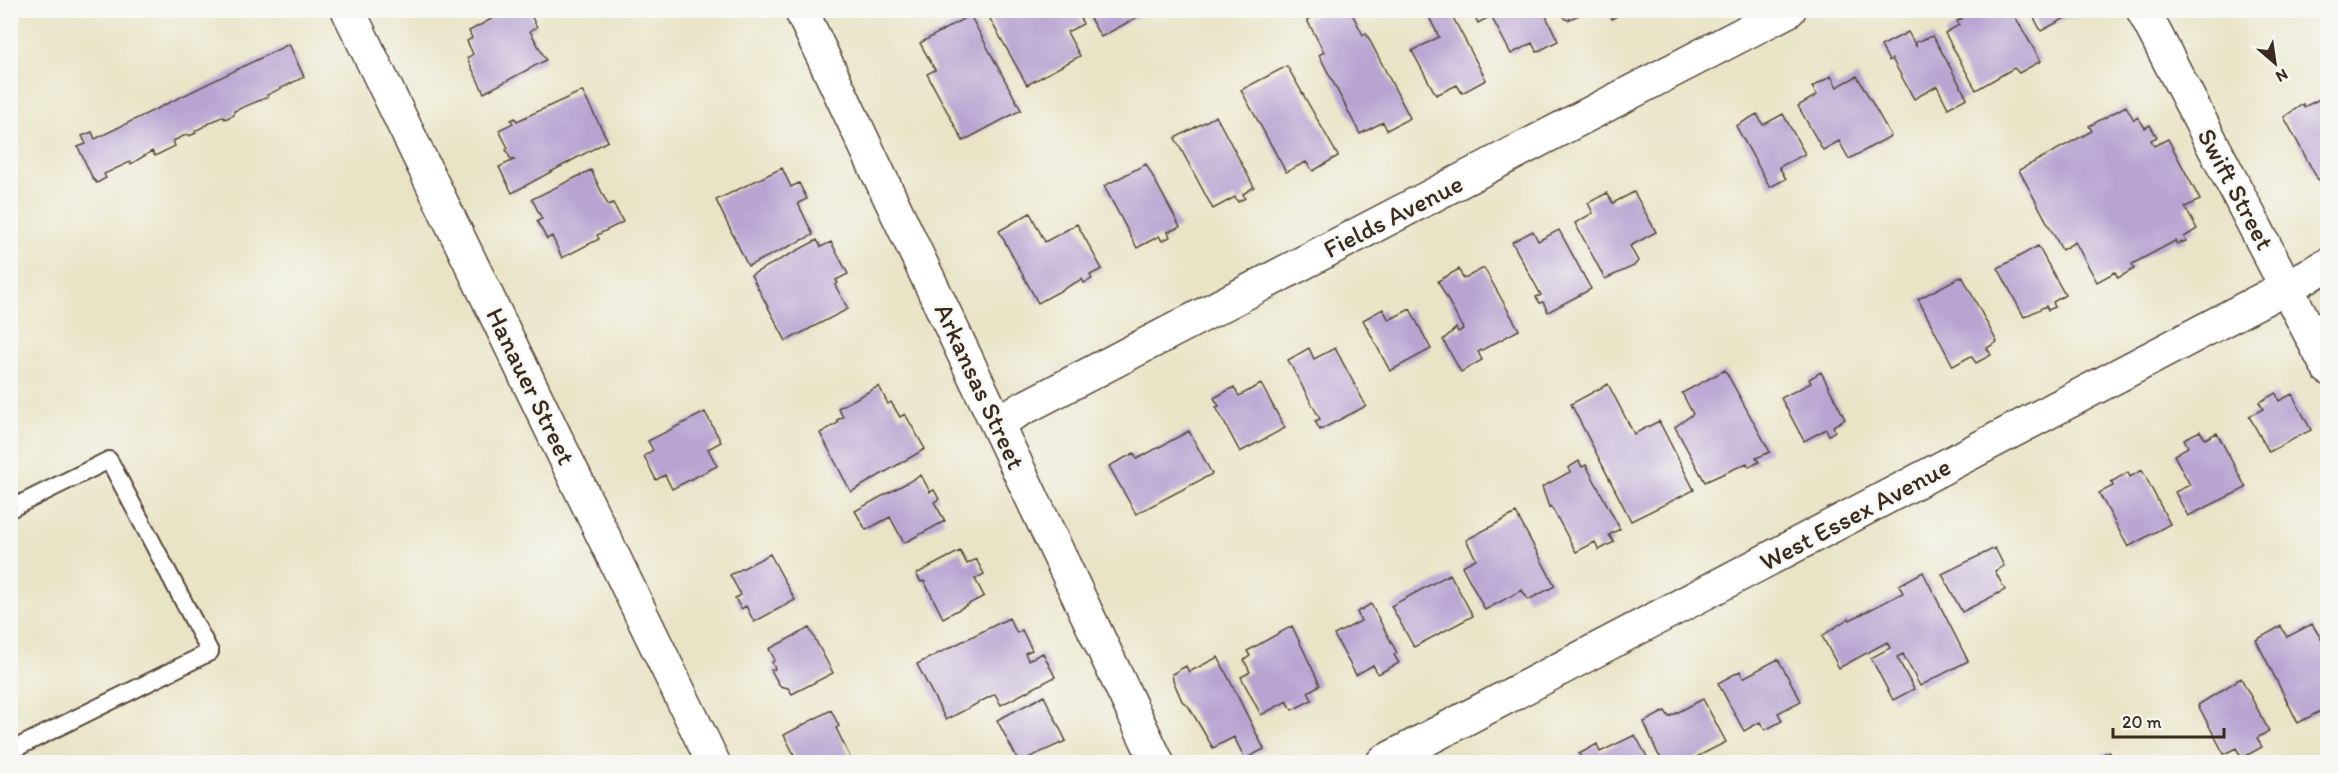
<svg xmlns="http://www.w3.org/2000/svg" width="2338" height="773" viewBox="0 0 2338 773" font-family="Itim,sans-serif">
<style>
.building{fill:#b8a4d1}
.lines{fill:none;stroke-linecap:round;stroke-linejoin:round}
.service-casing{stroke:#554637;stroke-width:20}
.minor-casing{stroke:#554637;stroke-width:36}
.tertiary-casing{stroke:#554637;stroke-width:36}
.service{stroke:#fff;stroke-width:16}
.minor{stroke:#fff;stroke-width:33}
.tertiary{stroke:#fff;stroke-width:33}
.labels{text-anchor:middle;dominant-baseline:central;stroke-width:4.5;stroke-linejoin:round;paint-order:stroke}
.street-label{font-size:26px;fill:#3b2a1e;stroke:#f6f6f2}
</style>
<rect width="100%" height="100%" fill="#f6f6f2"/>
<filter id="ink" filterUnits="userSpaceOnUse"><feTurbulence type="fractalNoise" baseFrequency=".0167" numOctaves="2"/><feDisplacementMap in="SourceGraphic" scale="12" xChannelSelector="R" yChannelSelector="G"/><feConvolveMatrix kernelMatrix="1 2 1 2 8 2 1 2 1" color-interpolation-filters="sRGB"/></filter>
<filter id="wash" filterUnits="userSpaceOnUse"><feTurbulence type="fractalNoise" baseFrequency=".008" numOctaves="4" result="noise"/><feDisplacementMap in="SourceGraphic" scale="24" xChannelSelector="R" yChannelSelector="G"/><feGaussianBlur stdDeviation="1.35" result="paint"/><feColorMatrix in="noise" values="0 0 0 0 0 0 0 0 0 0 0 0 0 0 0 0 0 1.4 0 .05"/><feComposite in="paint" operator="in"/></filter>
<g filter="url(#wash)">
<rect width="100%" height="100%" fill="#e9e4c6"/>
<g id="blocks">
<path class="building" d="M 508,10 L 528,10 L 537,27 L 530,31 L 546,60 L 484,93 L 467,58 L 473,54 L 467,41 L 472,38 L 469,31 Z
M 985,10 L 1076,10 L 1083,24 L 1067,32 L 1080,56 L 1027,85 Z
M 1085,10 L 1143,10 L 1145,13 L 1101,37 Z
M 1323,10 L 1350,10 L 1363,35 L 1366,33 L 1410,118 L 1387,130 L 1383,122 L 1360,134 L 1319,55 L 1324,52 L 1307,20 Z
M 1437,10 L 1449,10 L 1486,80 L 1462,93 L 1457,85 L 1436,95 L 1412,51 L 1439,37 L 1428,15 Z
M 1472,10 L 1543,10 L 1558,41 L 1537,52 L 1532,43 L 1511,54 L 1491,16 L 1478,23 Z
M 1560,10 L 1582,10 L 1583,13 L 1568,20 L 1565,19 Z
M 1607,10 L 1627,10 L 1612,19 Z
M 1958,10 L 2011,10 L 2041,61 L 2019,73 L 2014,68 L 1976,90 L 1945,33 L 1959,25 L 1957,21 L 1962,19 Z
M 2030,10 L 2082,10 L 2084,14 L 2075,19 L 2073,14 L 2041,31 Z
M 970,15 L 1021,110 L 963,141 L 927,74 L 935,70 L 920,43 Z
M 1908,32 L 1916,46 L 1916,42 L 1933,36 L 1967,98 L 1948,108 L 1937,86 L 1914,99 L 1892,59 L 1889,61 L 1881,46 Z
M 289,44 L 304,77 L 267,95 L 268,97 L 234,111 L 234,115 L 225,119 L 223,116 L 195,131 L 196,133 L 189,136 L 188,134 L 173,141 L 175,146 L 155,156 L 152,151 L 131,164 L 130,162 L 104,174 L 106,178 L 97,183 L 93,179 L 78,147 L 86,144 L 82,136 L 92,132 L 95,139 Z
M 1287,66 L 1338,156 L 1313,171 L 1306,162 L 1286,172 L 1241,90 Z
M 1831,76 L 1837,87 L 1857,76 L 1891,136 L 1849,159 L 1839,141 L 1823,150 L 1798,106 L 1817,95 L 1812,87 Z
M 582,91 L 608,141 L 512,193 L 499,167 L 514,160 L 510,158 L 506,150 L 508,148 L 499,130 L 513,123 L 511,120 L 515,118 L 517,121 Z
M 2324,97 L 2328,104 L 2328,175 L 2318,180 L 2284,117 L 2303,104 L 2304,107 Z
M 2126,106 L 2134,120 L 2138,117 L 2145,128 L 2150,125 L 2157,137 L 2151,140 L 2154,146 L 2168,139 L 2200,200 L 2185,207 L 2197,229 L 2184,237 L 2186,241 L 2177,244 L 2175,241 L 2132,264 L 2134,269 L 2118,278 L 2115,272 L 2097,282 L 2075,242 L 2062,250 L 2019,170 L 2092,131 L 2089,126 Z
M 1757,114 L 1763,125 L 1783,114 L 1805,154 L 1779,167 L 1786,179 L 1770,187 L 1736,126 Z
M 1216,116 L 1254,187 L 1243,194 L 1245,198 L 1238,202 L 1235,197 L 1213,209 L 1175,138 Z
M 1146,164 L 1180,227 L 1168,232 L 1170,237 L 1162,241 L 1159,236 L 1137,248 L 1104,186 Z
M 782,168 L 791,187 L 799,183 L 807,199 L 798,203 L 813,235 L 748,266 L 716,200 Z
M 591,170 L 608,205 L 613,203 L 623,222 L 597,235 L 599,239 L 562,258 L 552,236 L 547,239 L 537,221 L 542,219 L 532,199 Z
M 1634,192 L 1656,232 L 1630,246 L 1638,261 L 1634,266 L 1605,279 L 1575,223 L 1593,213 L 1588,203 L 1607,193 L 1613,203 Z
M 1030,213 L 1045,242 L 1077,224 L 1102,269 L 1090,275 L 1092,279 L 1084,283 L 1082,279 L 1038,303 L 999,231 Z
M 1559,230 L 1591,289 L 1548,312 L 1543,302 L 1540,303 L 1536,297 L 1541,295 L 1512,242 L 1533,231 L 1538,241 Z
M 817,240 L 821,247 L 831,242 L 848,274 L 836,280 L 838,283 L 835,285 L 848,309 L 786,341 L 751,275 Z
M 2038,246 L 2065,295 L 2053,302 L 2055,307 L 2048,310 L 2046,306 L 2024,317 L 1998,268 Z
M 1484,268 L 1519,330 L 1478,352 L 1482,360 L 1461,372 L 1443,340 L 1456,328 L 1458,332 L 1463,329 L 1438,281 L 1459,269 L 1463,279 Z
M 1962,276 L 1997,342 L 1987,348 L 1991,355 L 1976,363 L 1971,356 L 1953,366 L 1918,299 Z
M 1383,309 L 1389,320 L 1410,309 L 1431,349 L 1390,371 L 1363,320 Z
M 1309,348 L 1314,359 L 1335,348 L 1366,406 L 1320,430 L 1315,421 L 1320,419 L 1288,360 Z
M 1725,370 L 1770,452 L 1756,458 L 1759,462 L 1749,467 L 1747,463 L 1705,482 L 1675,427 L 1693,414 L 1682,393 Z
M 1821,372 L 1845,419 L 1833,426 L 1835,431 L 1829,435 L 1826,429 L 1804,441 L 1781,398 L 1811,383 L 1809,379 Z
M 1261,384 L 1285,428 L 1240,452 L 1216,407 L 1219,406 L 1214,398 L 1234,387 L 1239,396 Z
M 1608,384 L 1634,434 L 1659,421 L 1694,490 L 1631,521 L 1571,404 Z
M 879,386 L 888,404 L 891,402 L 900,417 L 905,414 L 925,449 L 851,492 L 820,433 L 838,423 L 837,420 L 843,417 L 838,408 Z
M 2276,393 L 2279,401 L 2292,394 L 2311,430 L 2269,452 L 2249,416 L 2263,409 L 2259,402 Z
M 705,412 L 721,442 L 708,449 L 717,466 L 672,489 L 665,475 L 656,480 L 644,456 L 653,450 L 648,441 Z
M 1189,431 L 1212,474 L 1136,514 L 1109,466 L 1134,453 L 1137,459 Z
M 2200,431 L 2205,439 L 2217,433 L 2246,488 L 2188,516 L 2175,492 L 2190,485 L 2174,455 L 2188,447 L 2184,439 Z
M 1579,461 L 1582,467 L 1586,465 L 1620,529 L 1609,535 L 1614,542 L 1599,550 L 1595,542 L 1576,552 L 1551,506 L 1549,507 L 1542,487 L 1570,472 L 1568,468 Z
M 2142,470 L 2170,524 L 2128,547 L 2099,493 L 2113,486 L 2111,482 L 2128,472 L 2130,477 Z
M 921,475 L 930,492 L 934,490 L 939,499 L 934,502 L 945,521 L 904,543 L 890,517 L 866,530 L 855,511 Z
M 1516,513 L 1555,586 L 1528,600 L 1522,590 L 1485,610 L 1462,566 L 1476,559 L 1466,540 Z
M 1995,548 L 2004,566 L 1995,571 L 2005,590 L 1962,612 L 1942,574 Z
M 960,551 L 967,564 L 976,559 L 984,574 L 975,579 L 984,596 L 943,618 L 924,581 L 921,582 L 916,574 Z
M 770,554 L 795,600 L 754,622 L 746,606 L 741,609 L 735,598 L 741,595 L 730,575 Z
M 1923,572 L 1968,661 L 1920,686 L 1903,654 L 1897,657 L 1914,689 L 1893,700 L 1871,658 L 1890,648 L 1887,642 L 1839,668 L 1822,636 L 1849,618 L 1850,620 L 1903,593 L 1899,585 Z
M 1450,574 L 1473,616 L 1414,647 L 1391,606 Z
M 1371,604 L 1397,653 L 1394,655 L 1399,663 L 1378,674 L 1373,665 L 1356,675 L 1334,635 L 1361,621 L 1357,612 Z
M 1009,618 L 1017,633 L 1022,630 L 1032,650 L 1025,653 L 1028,660 L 1043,653 L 1055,677 L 1001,705 L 995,694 L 946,720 L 917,664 Z
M 2312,624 L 2323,642 L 2328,640 L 2328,707 L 2298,723 L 2256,640 L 2281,626 L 2287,637 Z
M 1292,626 L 1320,685 L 1308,692 L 1312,700 L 1292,710 L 1287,701 L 1261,715 L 1241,677 L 1250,672 L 1244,660 L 1250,656 L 1247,651 Z
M 809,628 L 833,673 L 792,694 L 788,688 L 780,686 L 771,670 L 775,669 L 772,662 L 775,660 L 769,649 Z
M 1218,657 L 1264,749 L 1245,759 L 1234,737 L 1213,748 L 1189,707 L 1182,701 L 1173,680 L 1172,674 L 1186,666 L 1189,672 Z
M 1778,659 L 1801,701 L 1778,713 L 1782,721 L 1765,730 L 1760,722 L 1744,731 L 1718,683 L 1740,671 L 1743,678 Z
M 2241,678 L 2269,731 L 2257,738 L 2262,747 L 2242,758 L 2236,748 L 2224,754 L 2198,705 Z
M 1044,696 L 1066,741 L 1019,762 L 997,720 Z
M 1703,699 L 1726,742 L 1687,762 L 1665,762 L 1658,754 L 1644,722 L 1665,711 L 1669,717 Z
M 831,710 L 839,726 L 836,728 L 851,759 L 844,762 L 798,762 L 784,735 Z
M 1635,735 L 1650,762 L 1579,762 L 1583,760 L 1579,754 L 1597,744 L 1600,752 Z
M 2109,751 L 2115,762 L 2087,762 Z"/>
</g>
</g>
<g filter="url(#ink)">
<use href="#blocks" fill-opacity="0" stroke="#554637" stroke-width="1.5"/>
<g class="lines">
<defs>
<path id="service" d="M 10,509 L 109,460 L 210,652 L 10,751"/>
<path id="minor" d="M 348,10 L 713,762
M 801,10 L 1157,762
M 997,422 L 1789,10
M 1383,762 L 2328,265"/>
<path id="tertiary" d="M 2143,10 L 2328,368"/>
</defs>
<use href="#service" class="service-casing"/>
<use href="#minor" class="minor-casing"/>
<use href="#tertiary" class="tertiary-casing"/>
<use href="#service" class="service"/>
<use href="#minor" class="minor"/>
<use href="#tertiary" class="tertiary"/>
</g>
</g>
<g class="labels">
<g class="street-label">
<text transform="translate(2236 189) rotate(62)">Swift Street</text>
<text transform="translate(1393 216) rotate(-27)">Fields Avenue</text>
<text transform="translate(531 386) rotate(64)">Hanauer Street</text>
<text transform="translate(980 386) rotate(65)">Arkansas Street</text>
<text transform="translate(1855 514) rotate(-28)">West Essex Avenue</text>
</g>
</g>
<rect width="2338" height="773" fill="none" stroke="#f6f6f2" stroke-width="36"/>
<g transform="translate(2275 63) rotate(151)" stroke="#f6f6f2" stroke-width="4.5" paint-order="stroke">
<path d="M0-4.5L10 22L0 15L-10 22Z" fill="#3b2a1e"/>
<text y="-9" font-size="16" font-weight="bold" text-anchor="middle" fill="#3b2a1e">N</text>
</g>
<path d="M2113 728v9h111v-9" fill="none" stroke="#3b2a1e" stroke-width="3"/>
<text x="2122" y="728" font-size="18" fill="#3b2a1e" stroke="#f6f6f2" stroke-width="4.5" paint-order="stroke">20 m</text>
</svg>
